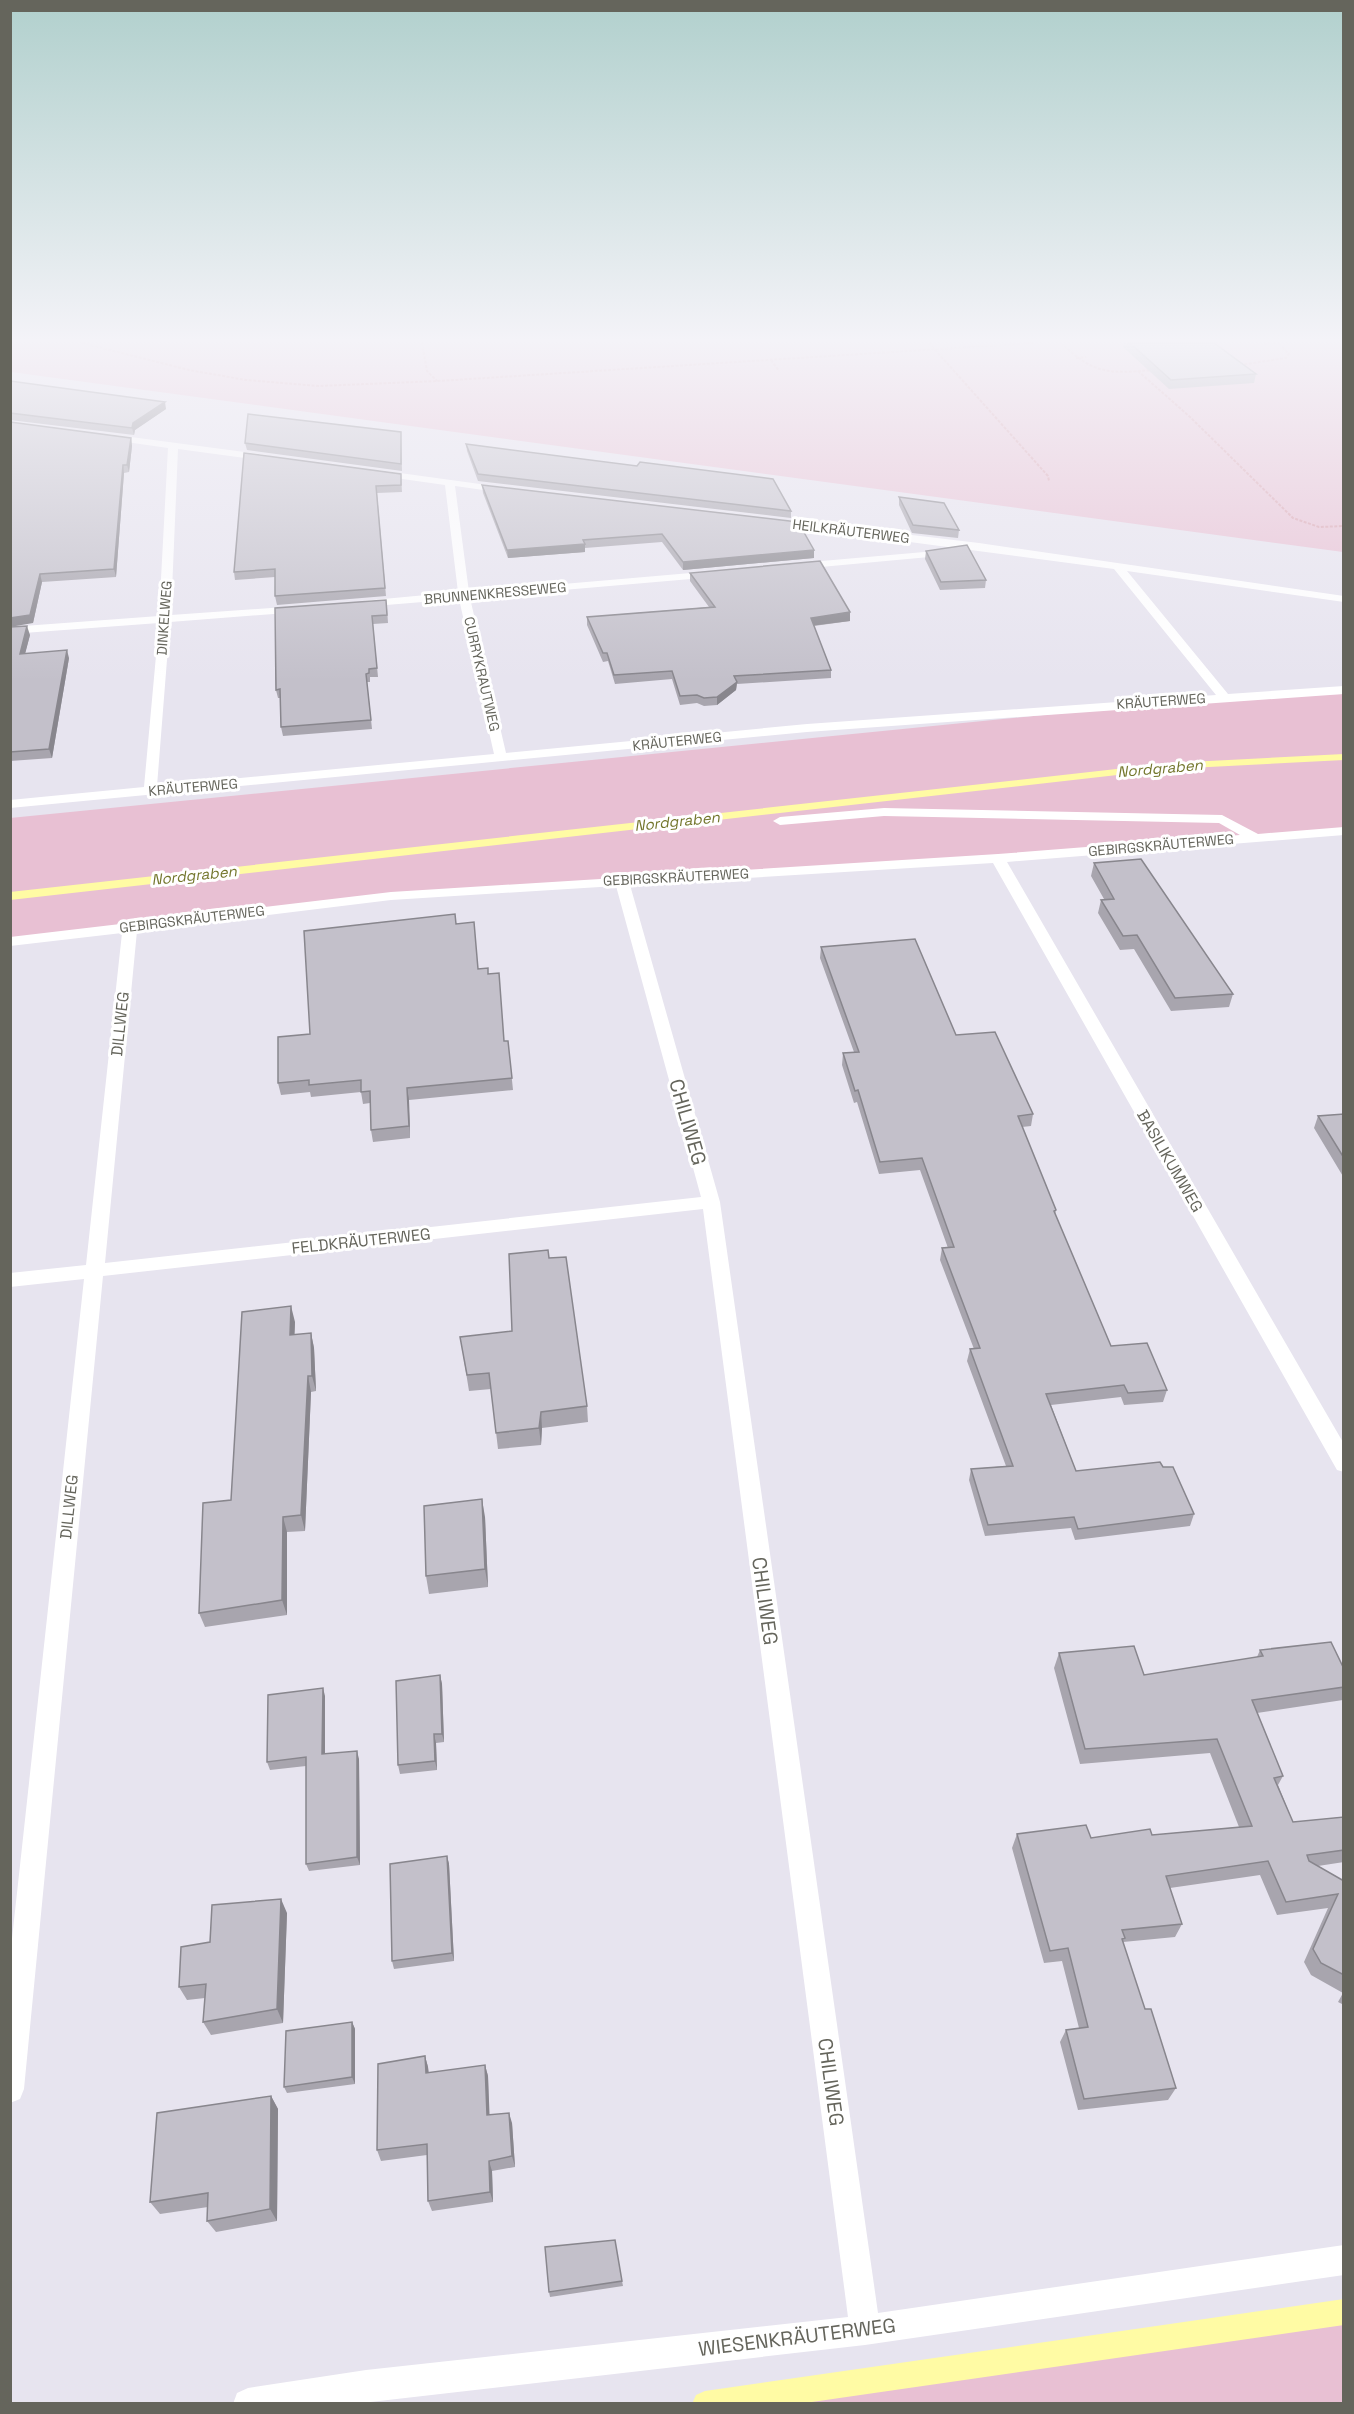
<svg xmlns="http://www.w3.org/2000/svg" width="1354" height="2414" viewBox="0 0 1354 2414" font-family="'Space Grotesk',sans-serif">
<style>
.green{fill:#e8c0d3}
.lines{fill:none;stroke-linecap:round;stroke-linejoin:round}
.stream{fill:#fffba4;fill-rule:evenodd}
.path{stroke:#daa2af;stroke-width:2;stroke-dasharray:3 1.5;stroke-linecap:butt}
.minor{fill:#fff;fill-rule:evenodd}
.wall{fill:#a8a5ae}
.shaded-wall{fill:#88868d}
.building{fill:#c3c0ca;stroke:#88868d;stroke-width:1.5}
.labels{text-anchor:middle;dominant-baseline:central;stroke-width:6;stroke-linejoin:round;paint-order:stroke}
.far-street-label{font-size:14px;fill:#65655c;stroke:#fff}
.far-water-label{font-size:15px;font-style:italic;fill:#73762c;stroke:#fff}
.street-label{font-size:16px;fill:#65655c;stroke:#fff}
.near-street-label{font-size:20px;fill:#65655c;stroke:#fff}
</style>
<rect width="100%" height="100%" fill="#e7e4ef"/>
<path class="green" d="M 11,343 L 1343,343 L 1343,552 L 11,372 Z
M 1343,694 L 1343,831 L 391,896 L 11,942 L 10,818 L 1224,697 Z
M 1343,2311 L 1343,2403 L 685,2403 Z"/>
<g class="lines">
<path class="stream" d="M 1344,754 L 1344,760 L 1170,769 L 10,900 L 10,892 L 1170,763 Z
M 1344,2299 L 1344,2325 L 798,2404 L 692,2404 L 696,2395 L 705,2391 Z"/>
<path class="path" d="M 82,343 L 189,370 L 246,380 L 318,386 L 438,381 L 1034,343
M 422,343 L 427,371 L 437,381
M 929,343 L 1048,476 L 1049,481
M 1061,343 C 1094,374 1108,374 1152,370
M 1264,344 L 1279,343
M 1076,358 L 1086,357
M 771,360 L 779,371
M 1240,365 L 1286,358 L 1289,354 L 1278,343
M 1138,371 L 1190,417 L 1293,518 L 1319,527 L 1344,526"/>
<path class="minor" d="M 108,434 L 267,455 L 272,458 L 267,461 L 178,449 L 171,615 L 299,606 L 305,609 L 299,612 L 170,622 L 157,786 L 494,754 L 459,599 L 362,607 L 356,604 L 362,601 L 458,592 L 445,485 L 374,475 L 374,471 L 378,470 L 509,488 L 510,490 L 505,493 L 455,486 L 469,592 L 714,571 L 720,574 L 714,577 L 470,598 L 506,753 L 807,724 L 1216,695 L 1114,569 L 773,524 L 773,520 L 777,519 L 979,543 L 1344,596 L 1344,602 L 1127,571 L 1228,694 L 1344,686 L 1344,694 L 807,732 L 10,808 L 10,800 L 144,787 L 159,623 L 10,634 L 10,627 L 159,616 L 168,448 L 105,439 L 105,435 Z
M 947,550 L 951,551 L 951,555 L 799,569 L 794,566 L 799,563 Z
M 884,808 L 1222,815 L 1258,834 L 1344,827 L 1344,835 L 1007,862 L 1344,1444 L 1344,1472 L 1337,1470 L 993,863 L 630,885 L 720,1202 L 878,2313 L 1344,2245 L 1344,2275 L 865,2345 L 353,2404 L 233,2404 L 237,2393 L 248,2388 L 366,2370 L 848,2317 L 703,1209 L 103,1276 L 24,2089 L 20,2099 L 10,2103 L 10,1957 L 84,1279 L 10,1287 L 10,1273 L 86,1265 L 122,933 L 10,946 L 10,937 L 391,892 L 998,854 L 1240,835 L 1219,823 L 884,816 L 780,825 L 773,821 L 780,817 ZM 616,886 L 701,1197 L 105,1263 L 137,931 L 391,900 Z"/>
</g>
<path class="wall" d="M 1124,343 L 1214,343 L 1256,374 L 1254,383 L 1169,389 L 1123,347 Z
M 10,381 L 166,409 L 135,430 L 134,435 L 10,420 Z
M 10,422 L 131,438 L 132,446 L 129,472 L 124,473 L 116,577 L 42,582 L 33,623 Z
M 401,440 L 402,471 L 247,450 L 245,443 Z
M 466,444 L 791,511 L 791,518 L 478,481 L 467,451 Z
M 244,453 L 401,474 L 402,492 L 377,493 L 386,596 L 277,605 L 275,596 L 275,577 L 235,580 L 234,572 Z
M 482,485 L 814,558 L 683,570 L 662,542 L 585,548 L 585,552 L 508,558 L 483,493 Z
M 899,497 L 959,530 L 958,538 L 912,533 L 899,505 Z
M 926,551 L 986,580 L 985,588 L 940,590 L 925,559 Z
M 690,573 L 850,612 L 850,621 L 814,626 L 831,670 L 831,678 L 737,684 L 736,690 L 717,705 L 704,706 L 697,703 L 680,705 L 672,679 L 615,684 L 608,661 L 603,662 L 587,625 L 587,617 L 709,607 L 690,581 Z
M 275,608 L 387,608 L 388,623 L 373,624 L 378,677 L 370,677 L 370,682 L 367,682 L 372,729 L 283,736 L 281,727 L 280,698 L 278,698 L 276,690 Z
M 10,627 L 30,635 L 25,653 L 69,658 L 52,758 L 10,761 Z
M 1094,863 L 1233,994 L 1229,1007 L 1171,1011 L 1134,949 L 1120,950 L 1098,913 L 1101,900 L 1104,899 L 1091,876 Z
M 456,924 L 478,969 L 488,974 L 504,1041 L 508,1041 L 513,1090 L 409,1100 L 410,1138 L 373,1142 L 371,1130 L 370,1103 L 363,1104 L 361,1092 L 311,1097 L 310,1092 L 281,1095 L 278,1083 L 310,1034 Z
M 821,947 L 956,1035 L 1033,1114 L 1031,1126 L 1022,1127 L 1056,1210 L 1055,1214 L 1111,1346 L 1167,1390 L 1163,1402 L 1124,1405 L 1121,1397 L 1051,1405 L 1076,1471 L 1163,1467 L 1194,1514 L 1190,1526 L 1075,1540 L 1071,1528 L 985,1536 L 969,1480 L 971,1469 L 1006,1466 L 967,1361 L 970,1349 L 974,1349 L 940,1260 L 942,1248 L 948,1248 L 920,1170 L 879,1174 L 857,1102 L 854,1103 L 842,1065 L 843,1053 L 854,1052 L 820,958 Z
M 1344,1114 L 1344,1178 L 1314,1128 L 1318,1116 Z
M 549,1258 L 587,1406 L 588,1422 L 542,1428 L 541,1445 L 498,1449 L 491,1389 L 469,1391 L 463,1354 L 512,1331 Z
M 295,1322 L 294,1335 L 311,1333 L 314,1348 L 316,1391 L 311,1392 L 305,1531 L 287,1532 L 287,1615 L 205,1627 L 199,1613 L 231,1500 Z
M 485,1517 L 488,1587 L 429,1594 L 426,1576 Z
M 1260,1650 L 1344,1669 L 1343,1700 L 1257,1713 L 1283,1776 L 1278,1785 L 1293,1822 L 1344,1817 L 1344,1862 L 1318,1866 L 1344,1881 L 1344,2005 L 1338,2002 L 1343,1993 L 1311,1975 L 1304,1962 L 1328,1908 L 1277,1915 L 1260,1875 L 1170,1888 L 1182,1924 L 1175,1937 L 1123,1942 L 1145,2009 L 1176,2088 L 1168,2100 L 1078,2110 L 1060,2042 L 1066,2030 L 1079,2028 L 1062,1961 L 1044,1963 L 1012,1848 L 1017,1834 L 1091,1838 L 1152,1835 L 1239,1827 L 1210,1753 L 1080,1764 L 1054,1668 L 1059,1653 L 1144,1675 L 1257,1657 Z
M 440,1675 L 442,1684 L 444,1742 L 436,1743 L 437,1770 L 400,1774 L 398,1765 Z
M 325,1696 L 325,1753 L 359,1759 L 360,1865 L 309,1871 L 306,1864 L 306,1766 L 270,1770 L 267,1762 Z
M 447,1856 L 449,1864 L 454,1961 L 394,1969 L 392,1961 Z
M 287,1913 L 283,2023 L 211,2035 L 203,2022 L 205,1998 L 187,2000 L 179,1987 L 210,1942 Z
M 352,2022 L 355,2029 L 355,2084 L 287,2093 L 284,2087 Z
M 425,2056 L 428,2067 L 429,2073 L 485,2065 L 488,2076 L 489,2115 L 512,2123 L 515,2167 L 492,2171 L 493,2202 L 432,2211 L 428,2201 L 427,2155 L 381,2161 L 377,2150 Z
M 271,2096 L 278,2109 L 277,2221 L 216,2232 L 207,2221 L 208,2207 L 160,2214 L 150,2202 Z
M 622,2281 L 623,2286 L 550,2297 L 549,2292 Z"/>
<path class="shaded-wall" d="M 165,402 L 166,409 L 135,430 L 134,435 L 132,428 L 133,423 Z
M 131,438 L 132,446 L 129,472 L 127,465 Z
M 123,465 L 124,473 L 116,577 L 114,569 Z
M 585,544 L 585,552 L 508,558 L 507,550 Z
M 814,550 L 814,558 L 683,570 L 683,562 Z
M 40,574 L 42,582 L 33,623 L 10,627 L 10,618 Z
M 850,612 L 850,621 L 810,626 L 811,618 Z
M 27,626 L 30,635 L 23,662 L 20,654 Z
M 67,650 L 69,658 L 52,758 L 49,749 Z
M 737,682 L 736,690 L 717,705 L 717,697 Z
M 407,1088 L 409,1100 L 410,1138 L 409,1126 Z
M 291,1306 L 295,1322 L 294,1351 L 290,1335 Z
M 311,1333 L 314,1348 L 316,1391 L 312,1376 Z
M 308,1376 L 311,1392 L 305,1531 L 301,1515 Z
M 541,1412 L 542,1428 L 541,1445 L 539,1428 Z
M 482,1499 L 485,1517 L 488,1587 L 485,1569 Z
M 283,1517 L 287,1532 L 287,1615 L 282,1600 Z
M 440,1675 L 442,1684 L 444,1742 L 442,1734 Z
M 323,1688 L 325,1696 L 325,1762 L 322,1754 Z
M 434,1734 L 436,1743 L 437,1770 L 435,1761 Z
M 357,1751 L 359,1759 L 360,1865 L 357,1857 Z
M 447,1856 L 449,1864 L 454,1961 L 452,1953 Z
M 281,1899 L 287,1913 L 283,2023 L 277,2009 Z
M 352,2022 L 355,2029 L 355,2084 L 352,2077 Z
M 425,2056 L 428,2067 L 429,2084 L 426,2073 Z
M 485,2065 L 488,2076 L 490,2126 L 487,2115 Z
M 271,2096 L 278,2109 L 277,2221 L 270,2209 Z
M 509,2113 L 512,2123 L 515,2167 L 512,2156 Z
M 489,2161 L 492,2171 L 493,2202 L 490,2192 Z"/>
<path class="building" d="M 1130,343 L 1214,343 L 1256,374 L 1171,380 Z
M 10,381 L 165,402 L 133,423 L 132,428 L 10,413 Z
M 248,414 L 401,432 L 401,464 L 245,443 Z
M 10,422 L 131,438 L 127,465 L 123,465 L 114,569 L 40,574 L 30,615 L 10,618 Z
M 466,444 L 637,466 L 640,462 L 773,479 L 791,511 L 478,474 Z
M 244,453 L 401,474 L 401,485 L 376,486 L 385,588 L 275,596 L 275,569 L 234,572 Z
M 482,485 L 798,522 L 814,550 L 683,562 L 662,534 L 583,540 L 585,544 L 507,550 Z
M 899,497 L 944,503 L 959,530 L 913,525 Z
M 967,545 L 986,580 L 941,582 L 926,551 Z
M 820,561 L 850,612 L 811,618 L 831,670 L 734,676 L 737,682 L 717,697 L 704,698 L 697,695 L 680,696 L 672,671 L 614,675 L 607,653 L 603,653 L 587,617 L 715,607 L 690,573 Z
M 386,600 L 387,615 L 372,616 L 377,668 L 369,669 L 369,673 L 366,674 L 371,720 L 281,727 L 280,689 L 276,690 L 275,608 Z
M 27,626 L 20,654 L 67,650 L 49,749 L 10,752 L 10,627 Z
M 1141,859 L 1233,994 L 1175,998 L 1137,935 L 1123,936 L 1101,900 L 1114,899 L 1094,863 Z
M 455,914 L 456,924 L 474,922 L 478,969 L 488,968 L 488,974 L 499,973 L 504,1041 L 508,1041 L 512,1078 L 407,1088 L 409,1126 L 371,1130 L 370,1091 L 361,1092 L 361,1080 L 309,1085 L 309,1080 L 278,1083 L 278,1037 L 310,1034 L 304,931 Z
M 915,939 L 956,1035 L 995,1032 L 1033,1114 L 1018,1116 L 1056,1210 L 1054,1211 L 1111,1346 L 1147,1343 L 1167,1390 L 1128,1393 L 1124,1385 L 1046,1394 L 1076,1471 L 1160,1462 L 1163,1467 L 1173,1467 L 1194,1514 L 1078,1529 L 1074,1517 L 988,1525 L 971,1469 L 1013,1466 L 970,1349 L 980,1348 L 942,1248 L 954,1247 L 922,1158 L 880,1162 L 858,1090 L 855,1091 L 843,1053 L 859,1052 L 821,947 Z
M 1344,1114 L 1344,1158 L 1318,1116 Z
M 548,1250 L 549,1258 L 566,1257 L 587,1406 L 541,1412 L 539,1428 L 496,1433 L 489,1373 L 467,1375 L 460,1337 L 512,1331 L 509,1254 Z
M 291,1306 L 290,1335 L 311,1333 L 312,1376 L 308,1376 L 301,1515 L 283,1517 L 282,1600 L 199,1613 L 203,1503 L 231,1500 L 242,1312 Z
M 482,1499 L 485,1569 L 426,1576 L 424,1506 Z
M 1331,1642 L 1344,1669 L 1344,1687 L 1252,1700 L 1283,1776 L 1274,1778 L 1293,1822 L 1344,1817 L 1344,1850 L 1307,1855 L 1309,1861 L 1344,1881 L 1344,1975 L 1321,1963 L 1313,1949 L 1338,1894 L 1286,1902 L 1268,1861 L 1166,1876 L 1182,1924 L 1122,1930 L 1125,1938 L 1122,1939 L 1145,2009 L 1151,2009 L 1176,2088 L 1084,2099 L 1066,2030 L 1088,2027 L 1068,1948 L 1050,1951 L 1017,1834 L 1086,1825 L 1091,1838 L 1150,1829 L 1152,1835 L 1252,1826 L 1217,1739 L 1085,1749 L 1059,1653 L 1134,1646 L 1144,1675 L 1263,1656 L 1260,1650 Z
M 440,1675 L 442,1734 L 434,1734 L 435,1761 L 398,1765 L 396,1681 Z
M 323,1688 L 322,1754 L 357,1751 L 357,1857 L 306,1864 L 306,1757 L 267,1762 L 268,1695 Z
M 447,1856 L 452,1953 L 392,1961 L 390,1864 Z
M 281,1899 L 277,2009 L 203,2022 L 206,1984 L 179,1987 L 181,1947 L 210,1942 L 212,1905 Z
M 352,2022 L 352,2077 L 284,2087 L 286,2031 Z
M 425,2056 L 426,2073 L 485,2065 L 487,2115 L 509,2113 L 512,2156 L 489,2161 L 490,2192 L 428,2201 L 427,2144 L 377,2150 L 378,2064 Z
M 271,2096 L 270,2209 L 207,2221 L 208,2193 L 150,2202 L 157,2113 Z
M 615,2240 L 622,2281 L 549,2292 L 545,2247 Z"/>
<linearGradient id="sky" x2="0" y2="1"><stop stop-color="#b1d0cd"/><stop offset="0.5" stop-color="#f4f3f8"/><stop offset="1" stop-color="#f4f3f8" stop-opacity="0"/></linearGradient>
<rect width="1354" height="681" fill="url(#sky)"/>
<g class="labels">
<g class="far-street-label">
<text transform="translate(851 531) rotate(7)">HEILKRÄUTERWEG</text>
<text transform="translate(495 593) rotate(-5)">BRUNNENKRESSEWEG</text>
<text transform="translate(164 618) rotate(-86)">DINKELWEG</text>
<text transform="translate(482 674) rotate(77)">CURRYKRAUTWEG</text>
<text transform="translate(1161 701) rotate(-4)">KRÄUTERWEG</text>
<text transform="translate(677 741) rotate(-6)">KRÄUTERWEG</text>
<text transform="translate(193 787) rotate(-5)">KRÄUTERWEG</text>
<text transform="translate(1161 845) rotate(-5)">GEBIRGSKRÄUTERWEG</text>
<text transform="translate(676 877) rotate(-3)">GEBIRGSKRÄUTERWEG</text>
<text transform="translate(192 919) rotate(-7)">GEBIRGSKRÄUTERWEG</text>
</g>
<g class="far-water-label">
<text transform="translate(1160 768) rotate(-5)">Nordgraben</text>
<text transform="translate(677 821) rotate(-6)">Nordgraben</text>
<text transform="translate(194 875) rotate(-6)">Nordgraben</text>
</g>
<g class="street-label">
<text transform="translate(120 1024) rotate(-84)">DILLWEG</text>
<text transform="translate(1170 1161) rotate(60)">BASILIKUMWEG</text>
<text transform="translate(361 1241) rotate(-6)">FELDKRÄUTERWEG</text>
<text transform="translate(69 1507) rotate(-84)">DILLWEG</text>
</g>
<g class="near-street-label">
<text transform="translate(688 1122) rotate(74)">CHILIWEG</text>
<text transform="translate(765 1601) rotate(82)">CHILIWEG</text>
<text transform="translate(831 2082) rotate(82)">CHILIWEG</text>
<text transform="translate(797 2337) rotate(-7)">WIESENKRÄUTERWEG</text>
</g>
</g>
<rect width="1354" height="2414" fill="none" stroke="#65655c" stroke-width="24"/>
</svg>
